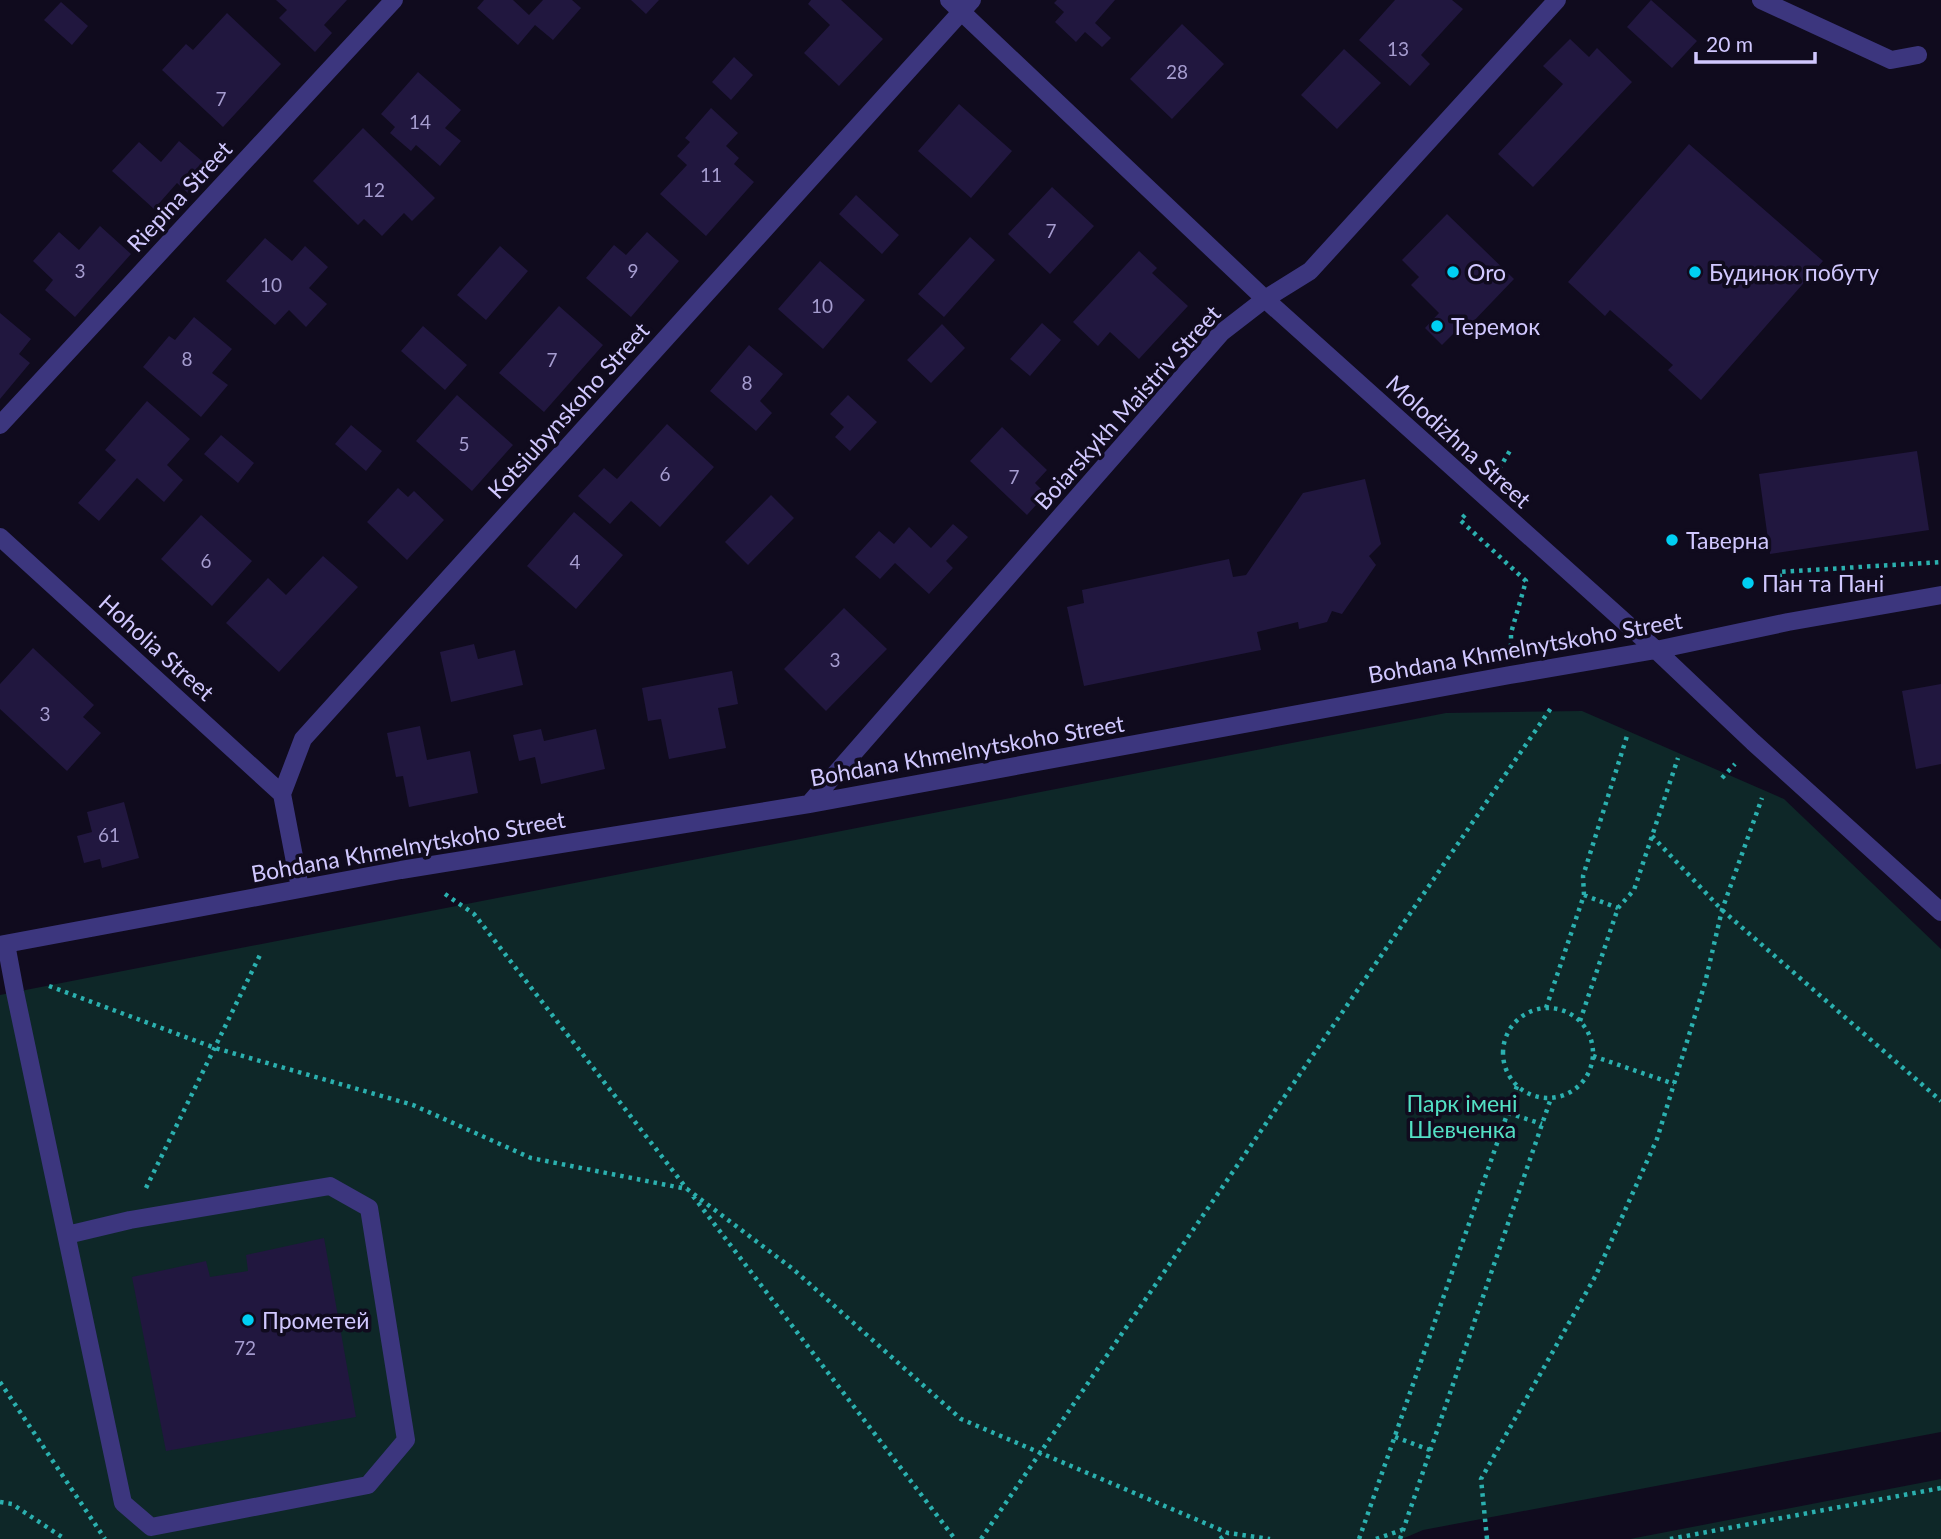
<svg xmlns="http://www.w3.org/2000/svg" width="1941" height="1539" viewBox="0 0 1941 1539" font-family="Lato,sans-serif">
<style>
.green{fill:#0e2728}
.building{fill:#21173f}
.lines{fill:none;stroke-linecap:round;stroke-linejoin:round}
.path{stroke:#2bb0af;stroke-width:4.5;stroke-dasharray:3.5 5;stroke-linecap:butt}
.minor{stroke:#3c367e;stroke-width:18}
.poi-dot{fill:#00cff3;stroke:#100b1e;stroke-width:2.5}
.labels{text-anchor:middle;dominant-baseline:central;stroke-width:7;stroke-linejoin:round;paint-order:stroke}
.number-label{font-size:19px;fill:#a59ccf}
.street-label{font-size:23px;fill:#d1c8ff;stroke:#100b1e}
.poi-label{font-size:23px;fill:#d1c8ff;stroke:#100b1e;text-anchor:start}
.park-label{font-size:23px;fill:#53e0c4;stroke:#100b1e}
</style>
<rect width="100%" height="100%" fill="#100b1e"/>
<path class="green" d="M 1582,711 L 1784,799 L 1941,949 L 1941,1432 L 1423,1530 L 1402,1539 L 0,1539 L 0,995 L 1446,713 Z
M 1941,1479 L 1941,1539 L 1630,1539 Z"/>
<path class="building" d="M 276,0 L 347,0 L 324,25 L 332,33 L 315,52 L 279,18 L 287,10 Z
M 484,0 L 513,0 L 529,15 L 543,0 L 572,0 L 581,8 L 553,40 L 535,25 L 518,45 L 477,8 Z
M 631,0 L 659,0 L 646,14 Z
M 811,0 L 841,0 L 883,39 L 839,86 L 804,53 L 830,25 L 808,4 Z
M 1057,0 L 1115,0 L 1095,23 L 1111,38 L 1102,47 L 1085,32 L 1076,42 L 1055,22 L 1064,12 L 1054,3 Z
M 1395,0 L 1452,0 L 1463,9 L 1421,55 L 1430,64 L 1410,86 L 1359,40 Z
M 1651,0 L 1697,41 L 1672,68 L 1627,27 Z
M 61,2 L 88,26 L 72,45 L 44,20 Z
M 227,13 L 281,64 L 223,127 L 162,70 L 186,44 L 193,50 Z
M 1182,24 L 1224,64 L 1172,119 L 1130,79 Z
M 1570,39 L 1589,57 L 1597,48 L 1632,82 L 1533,187 L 1498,154 L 1563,84 L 1543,66 Z
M 1344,49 L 1381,83 L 1337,129 L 1301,95 Z
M 734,57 L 753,75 L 731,100 L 712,82 Z
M 418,72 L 461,110 L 445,128 L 461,141 L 440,166 L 416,145 L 411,151 L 390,133 L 395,127 L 381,114 Z
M 959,104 L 1012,151 L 971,198 L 918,151 Z
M 711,108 L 738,133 L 726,146 L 739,158 L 734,164 L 754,182 L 706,236 L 660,194 L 687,165 L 677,156 L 690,142 L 685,138 Z
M 363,128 L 435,198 L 412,221 L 404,213 L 382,236 L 364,219 L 358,225 L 313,181 Z
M 179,141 L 211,169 L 189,194 L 177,183 L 154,209 L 112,171 L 139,142 L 161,162 Z
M 1689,144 L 1823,261 L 1701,400 L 1668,370 L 1673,365 L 1610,310 L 1605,316 L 1568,282 Z
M 1052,187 L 1094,226 L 1050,274 L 1008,234 Z
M 856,195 L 899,235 L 882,254 L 839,214 Z
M 1447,214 L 1514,279 L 1469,326 L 1465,322 L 1442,345 L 1425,328 L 1439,313 L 1411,285 L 1419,277 L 1402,260 Z
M 100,226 L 131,254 L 75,317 L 45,290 L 53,280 L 33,261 L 59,232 L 79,250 Z
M 647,232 L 679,261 L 631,317 L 586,278 L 614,245 L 626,255 Z
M 970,237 L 995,260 L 944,317 L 918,294 Z
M 265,238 L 292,261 L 305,246 L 328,267 L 309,288 L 327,304 L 306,327 L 289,310 L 275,325 L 226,281 Z
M 500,246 L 528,271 L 486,320 L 457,295 Z
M 1139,251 L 1157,268 L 1152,273 L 1188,306 L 1139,359 L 1110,332 L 1098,346 L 1073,322 Z
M 820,261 L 865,300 L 823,349 L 778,309 Z
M 559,306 L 603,345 L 544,412 L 499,373 Z
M 0,313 L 31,339 L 19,354 L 30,363 L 0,399 Z
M 194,317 L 232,349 L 212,373 L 228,385 L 201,417 L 143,367 L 169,336 L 175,340 Z
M 1042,323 L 1061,340 L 1030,376 L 1010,359 Z
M 942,324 L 965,348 L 931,383 L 907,360 Z
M 423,326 L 467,365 L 445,390 L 401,351 Z
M 749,345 L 783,374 L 760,401 L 772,413 L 756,431 L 710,391 Z
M 457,395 L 513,445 L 472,491 L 416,441 Z
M 848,395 L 877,422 L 850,451 L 835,437 L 844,427 L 830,414 Z
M 147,401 L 190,439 L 167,465 L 183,480 L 164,502 L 137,478 L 99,521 L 78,503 L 116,460 L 105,450 Z
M 667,424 L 714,467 L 660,527 L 631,501 L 610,524 L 578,496 L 604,468 L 617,479 Z
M 351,425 L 382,451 L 366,471 L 335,444 Z
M 1002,427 L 1047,470 L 1035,483 L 1046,494 L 1027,515 L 970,461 Z
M 221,435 L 254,463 L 238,483 L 204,454 Z
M 1917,451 L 1929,530 L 1770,554 L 1759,474 Z
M 1365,479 L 1381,544 L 1369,556 L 1376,565 L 1342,614 L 1332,611 L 1327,622 L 1299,629 L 1298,622 L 1257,632 L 1261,650 L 1084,686 L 1067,607 L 1084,603 L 1082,590 L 1229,559 L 1233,577 L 1246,575 L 1303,493 Z
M 398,488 L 408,497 L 414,491 L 444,520 L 407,560 L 367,522 Z
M 771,495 L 794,518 L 748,565 L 725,542 Z
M 574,512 L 623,555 L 576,609 L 527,566 Z
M 201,515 L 252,561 L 212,606 L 161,559 Z
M 953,524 L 968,537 L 946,561 L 953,568 L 929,594 L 895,563 L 880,579 L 855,557 L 879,531 L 894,544 L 909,527 L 931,548 Z
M 323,556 L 358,587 L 279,672 L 226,623 L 268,578 L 286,595 Z
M 844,608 L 887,649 L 826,711 L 784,669 Z
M 474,644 L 478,659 L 515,650 L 523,685 L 451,702 L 440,652 Z
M 33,648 L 94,705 L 83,717 L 101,733 L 67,771 L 0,709 L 0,684 Z
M 732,671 L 738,704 L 718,708 L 726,748 L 669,759 L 661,719 L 648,721 L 642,688 Z
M 1941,684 L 1941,764 L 1916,769 L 1902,691 Z
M 420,726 L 427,760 L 470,751 L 478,793 L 409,807 L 403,776 L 396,777 L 387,733 Z
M 541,729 L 544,741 L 596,729 L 605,769 L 541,784 L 535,757 L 519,761 L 513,735 Z
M 124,802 L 139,858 L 102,868 L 100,859 L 84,863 L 77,836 L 92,832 L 87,812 Z
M 324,1238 L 356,1417 L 166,1451 L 132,1277 L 206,1261 L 210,1277 L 248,1271 L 246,1255 Z"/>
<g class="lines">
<path class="path" d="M 1499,469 L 1511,449
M 1465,515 L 1460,520 L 1526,581 L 1511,633 L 1511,645
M 1783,594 L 1779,572 L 1941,562
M 1722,778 L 1735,764
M 1652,836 L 1722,910 L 1941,1101
M 445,894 L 474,914 L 687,1189
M 1584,895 L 1618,908
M 49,986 L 215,1048 L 413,1105 L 531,1158 L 687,1189 L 793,1269 L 961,1419 L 1228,1533 L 1270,1539
M 1546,1008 L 1584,895 L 1583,876 L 1627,736
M1503 1053a45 45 0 1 1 90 0a45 45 0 1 1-90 0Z
M 1580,1021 L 1618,908 L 1634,890 L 1678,758
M 1593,1056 L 1674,1084
M 1508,1113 L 1542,1124
M 146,1188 L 260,955
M 693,1196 L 955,1539
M 0,1382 L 105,1539
M 1395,1437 L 1430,1450
M 0,1502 L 12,1504 L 65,1539
M 981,1539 L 1551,708
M 1220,1539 L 1228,1533
M 1359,1539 L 1517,1086
M 1376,1539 L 1402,1530
M 1400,1539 L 1551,1098
M 1487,1539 L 1481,1479 L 1596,1275 L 1657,1139 L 1705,983 L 1722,910 L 1762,798
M 1670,1539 L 1941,1488"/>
<path class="minor" d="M 949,0 L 1265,299 L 1656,650 L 1753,742 L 1941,912
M 1761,0 L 1891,60 L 1918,55
M 0,425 L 394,0
M 0,537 L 282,794
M 809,804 L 1221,333 L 1265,299 L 1310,271 L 1557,0
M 300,888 L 282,794 L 303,739 L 972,0
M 6,944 L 15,992 L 123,1503 L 151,1527 L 368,1485 L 406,1440 L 369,1208 L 330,1186 L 130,1220 L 67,1235
M 0,945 L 401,870 L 809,804 L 1510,675 L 1656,650 L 1788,622 L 1941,595"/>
</g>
<g class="poi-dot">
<circle cx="1453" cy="272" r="7"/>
<circle cx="1695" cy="272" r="7"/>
<circle cx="1437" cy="326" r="7"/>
<circle cx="1672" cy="540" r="7"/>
<circle cx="1748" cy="583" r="7"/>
<circle cx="248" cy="1320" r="7"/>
</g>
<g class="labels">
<g class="number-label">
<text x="1398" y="48">13</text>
<text x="1177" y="71">28</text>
<text x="221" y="98">7</text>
<text x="420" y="121">14</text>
<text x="711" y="174">11</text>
<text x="374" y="189">12</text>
<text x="1051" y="230">7</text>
<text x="80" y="270">3</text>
<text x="633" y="270">9</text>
<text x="271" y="284">10</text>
<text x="822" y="305">10</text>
<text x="187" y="358">8</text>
<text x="552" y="359">7</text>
<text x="747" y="382">8</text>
<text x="464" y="443">5</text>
<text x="665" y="473">6</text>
<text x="1014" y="476">7</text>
<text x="206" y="560">6</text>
<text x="575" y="561">4</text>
<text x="835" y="659">3</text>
<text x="45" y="713">3</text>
<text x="109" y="834">61</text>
<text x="245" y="1347">72</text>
</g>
<g class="street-label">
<text transform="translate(179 196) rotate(-47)">Riepina Street</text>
<text transform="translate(1127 407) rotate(-48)">Boiarskykh Maistriv Street</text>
<text transform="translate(568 410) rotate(-48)">Kotsiubynskoho Street</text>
<text transform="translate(1459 441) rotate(42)">Molodizhna Street</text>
<text transform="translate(157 647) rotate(42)">Hoholia Street</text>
<text transform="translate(1525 647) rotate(-10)">Bohdana Khmelnytskoho Street</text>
<text transform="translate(967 750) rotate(-10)">Bohdana Khmelnytskoho Street</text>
<text transform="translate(408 846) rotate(-10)">Bohdana Khmelnytskoho Street</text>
</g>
<g class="poi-label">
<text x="1467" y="272">Oro</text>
<text x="1709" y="272">Будинок побуту</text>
<text x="1451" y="326">Теремок</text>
<text x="1686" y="540">Таверна</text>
<text x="1762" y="583">Пан та Пані</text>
<text x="262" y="1320">Прометей</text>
</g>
<g class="park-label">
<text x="1462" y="1103">Парк імені<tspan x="1462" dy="26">Шевченка</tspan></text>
</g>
</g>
<path d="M1696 52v10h119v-10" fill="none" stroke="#d1c8ff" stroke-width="3.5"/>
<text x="1706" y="52" font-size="21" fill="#d1c8ff" stroke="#100b1e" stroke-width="5" paint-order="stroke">20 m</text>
</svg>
